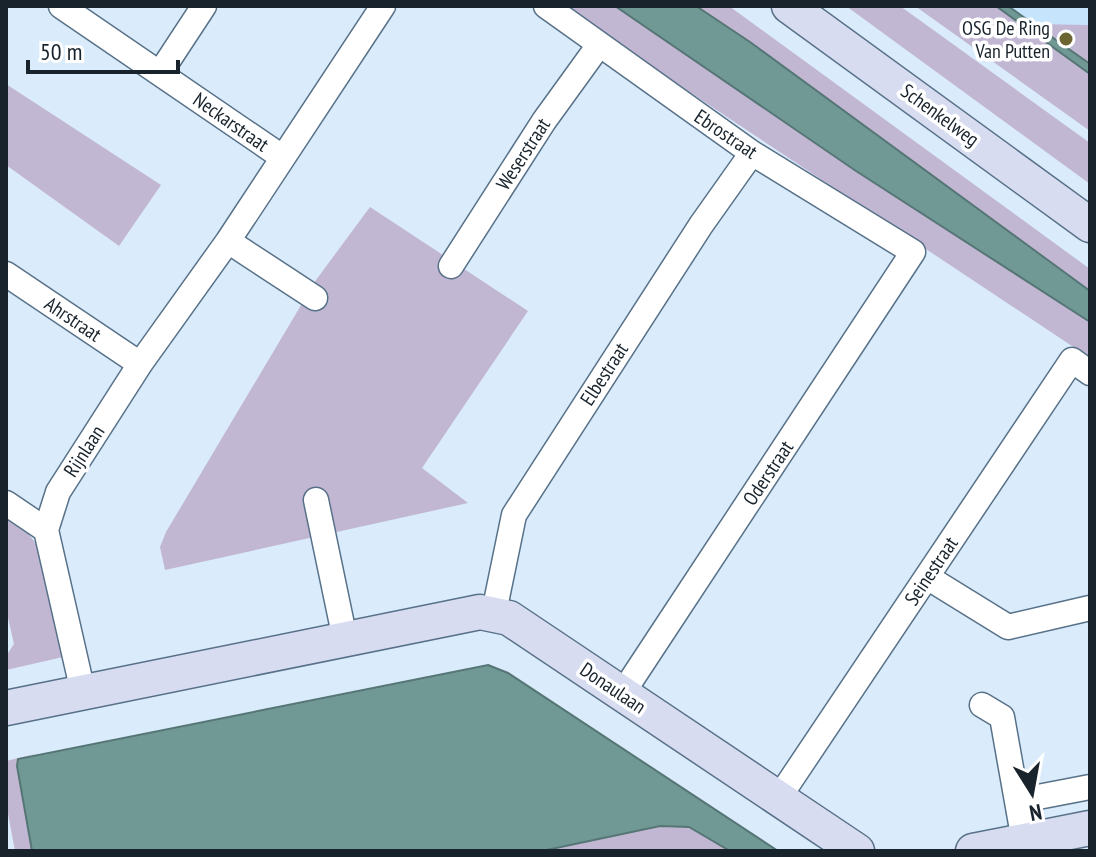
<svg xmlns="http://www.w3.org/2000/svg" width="1096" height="857" viewBox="0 0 1096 857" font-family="'PT Sans Narrow',sans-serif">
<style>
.built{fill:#c7e4fd}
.green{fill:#c2b7d3}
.water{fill:#709995;stroke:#567676;stroke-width:2}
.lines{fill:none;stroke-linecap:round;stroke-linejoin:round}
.street-casing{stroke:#577188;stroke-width:27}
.secondary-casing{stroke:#577188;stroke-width:37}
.street{stroke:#fff;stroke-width:24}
.secondary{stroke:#d8dcf1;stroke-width:34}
.poi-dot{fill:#6c6532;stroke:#fff;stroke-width:3}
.labels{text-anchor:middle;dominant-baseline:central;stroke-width:7;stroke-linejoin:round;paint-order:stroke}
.poi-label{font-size:20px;fill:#18232c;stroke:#fff;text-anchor:end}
.street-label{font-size:20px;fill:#18232c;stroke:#fff}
</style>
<rect width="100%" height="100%" fill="#daebfb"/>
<path class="built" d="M 995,6 L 1090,6 L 1090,71 Z"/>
<path class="green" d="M 560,6 L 615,6 L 856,171 L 1090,322 L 1090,358 Z
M 696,6 L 729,6 L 1090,269 L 1090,291 Z
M 846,6 L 900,6 L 1090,143 L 1090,184 Z
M 915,6 L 996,6 L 1090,74 L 1090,131 Z
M 1033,24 L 1090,25 L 1090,64 Z
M 6,84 L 161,185 L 119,246 L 6,165 Z
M 370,207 L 528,311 L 422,468 L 468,503 L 165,570 L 160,547 L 166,532 L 316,280 Z
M 6,519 L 28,533 L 39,548 L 63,657 L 6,670 L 6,656 L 14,644 L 6,609 Z
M 39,753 L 19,759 L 17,766 L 32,851 L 15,851 L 6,803 L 6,761 Z
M 660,826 L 689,827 L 730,851 L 542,851 Z"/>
<path class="water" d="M 615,6 L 696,6 L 750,42 L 1090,291 L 1090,322 L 856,171 Z
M 996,6 L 1008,6 L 1090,64 L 1090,74 Z
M 488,665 L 508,673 L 778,851 L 730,851 L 689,827 L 660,826 L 542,851 L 32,851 L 17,766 L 18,759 Z"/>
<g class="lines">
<defs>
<path id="street" d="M 61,6 L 282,157
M 546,6 L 752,153 L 913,252 L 622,694
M 160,73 L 204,6
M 228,241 L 315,298
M 451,266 L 544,121 L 599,45
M 6,274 L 140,364
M 316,500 L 345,639
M 6,503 L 46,530
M 927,577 L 1008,627 L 1090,608
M 494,612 L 514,515 L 701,225 L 752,153
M 83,692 L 46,530 L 58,492 L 140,364 L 228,241 L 383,6
M 982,705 L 1002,717 L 1024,841
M 778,799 L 1072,360 L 1090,373
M 1017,801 L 1090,787"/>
<path id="secondary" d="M 789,6 L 1090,225
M 6,708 L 480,612 L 509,618 L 857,851
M 973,851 L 1090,828"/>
</defs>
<use href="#street" class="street-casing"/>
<use href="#secondary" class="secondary-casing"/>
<use href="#street" class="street"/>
<use href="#secondary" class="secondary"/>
</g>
<circle class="poi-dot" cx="1066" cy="39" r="8"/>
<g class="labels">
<g class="poi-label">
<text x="1050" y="28">OSG De Ring<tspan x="1050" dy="23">Van Putten</tspan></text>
</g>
<g class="street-label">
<text transform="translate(940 115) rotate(36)">Schenkelweg</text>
<text transform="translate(231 122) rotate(35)">Neckarstraat</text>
<text transform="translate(726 134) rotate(34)">Ebrostraat</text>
<text transform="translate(523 154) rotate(-57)">Weserstraat</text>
<text transform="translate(73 319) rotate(34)">Ahrstraat</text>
<text transform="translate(604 374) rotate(-57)">Elbestraat</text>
<text transform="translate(84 451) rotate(-57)">Rijnlaan</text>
<text transform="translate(768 473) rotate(-56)">Oderstraat</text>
<text transform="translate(931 571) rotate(-56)">Seinestraat</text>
<text transform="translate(613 688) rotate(34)">Donaulaan</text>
</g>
</g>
<rect width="1096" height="857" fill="none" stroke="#18232c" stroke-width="16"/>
<g transform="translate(1032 793) rotate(169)" stroke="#ffffff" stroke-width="6" paint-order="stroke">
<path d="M0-6L14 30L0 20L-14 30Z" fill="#18232c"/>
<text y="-12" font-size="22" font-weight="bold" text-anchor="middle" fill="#18232c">N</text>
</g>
<path d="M28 60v12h150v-12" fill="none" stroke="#18232c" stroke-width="4"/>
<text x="40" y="60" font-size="24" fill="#18232c" stroke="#ffffff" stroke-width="6" paint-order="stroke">50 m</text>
</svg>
